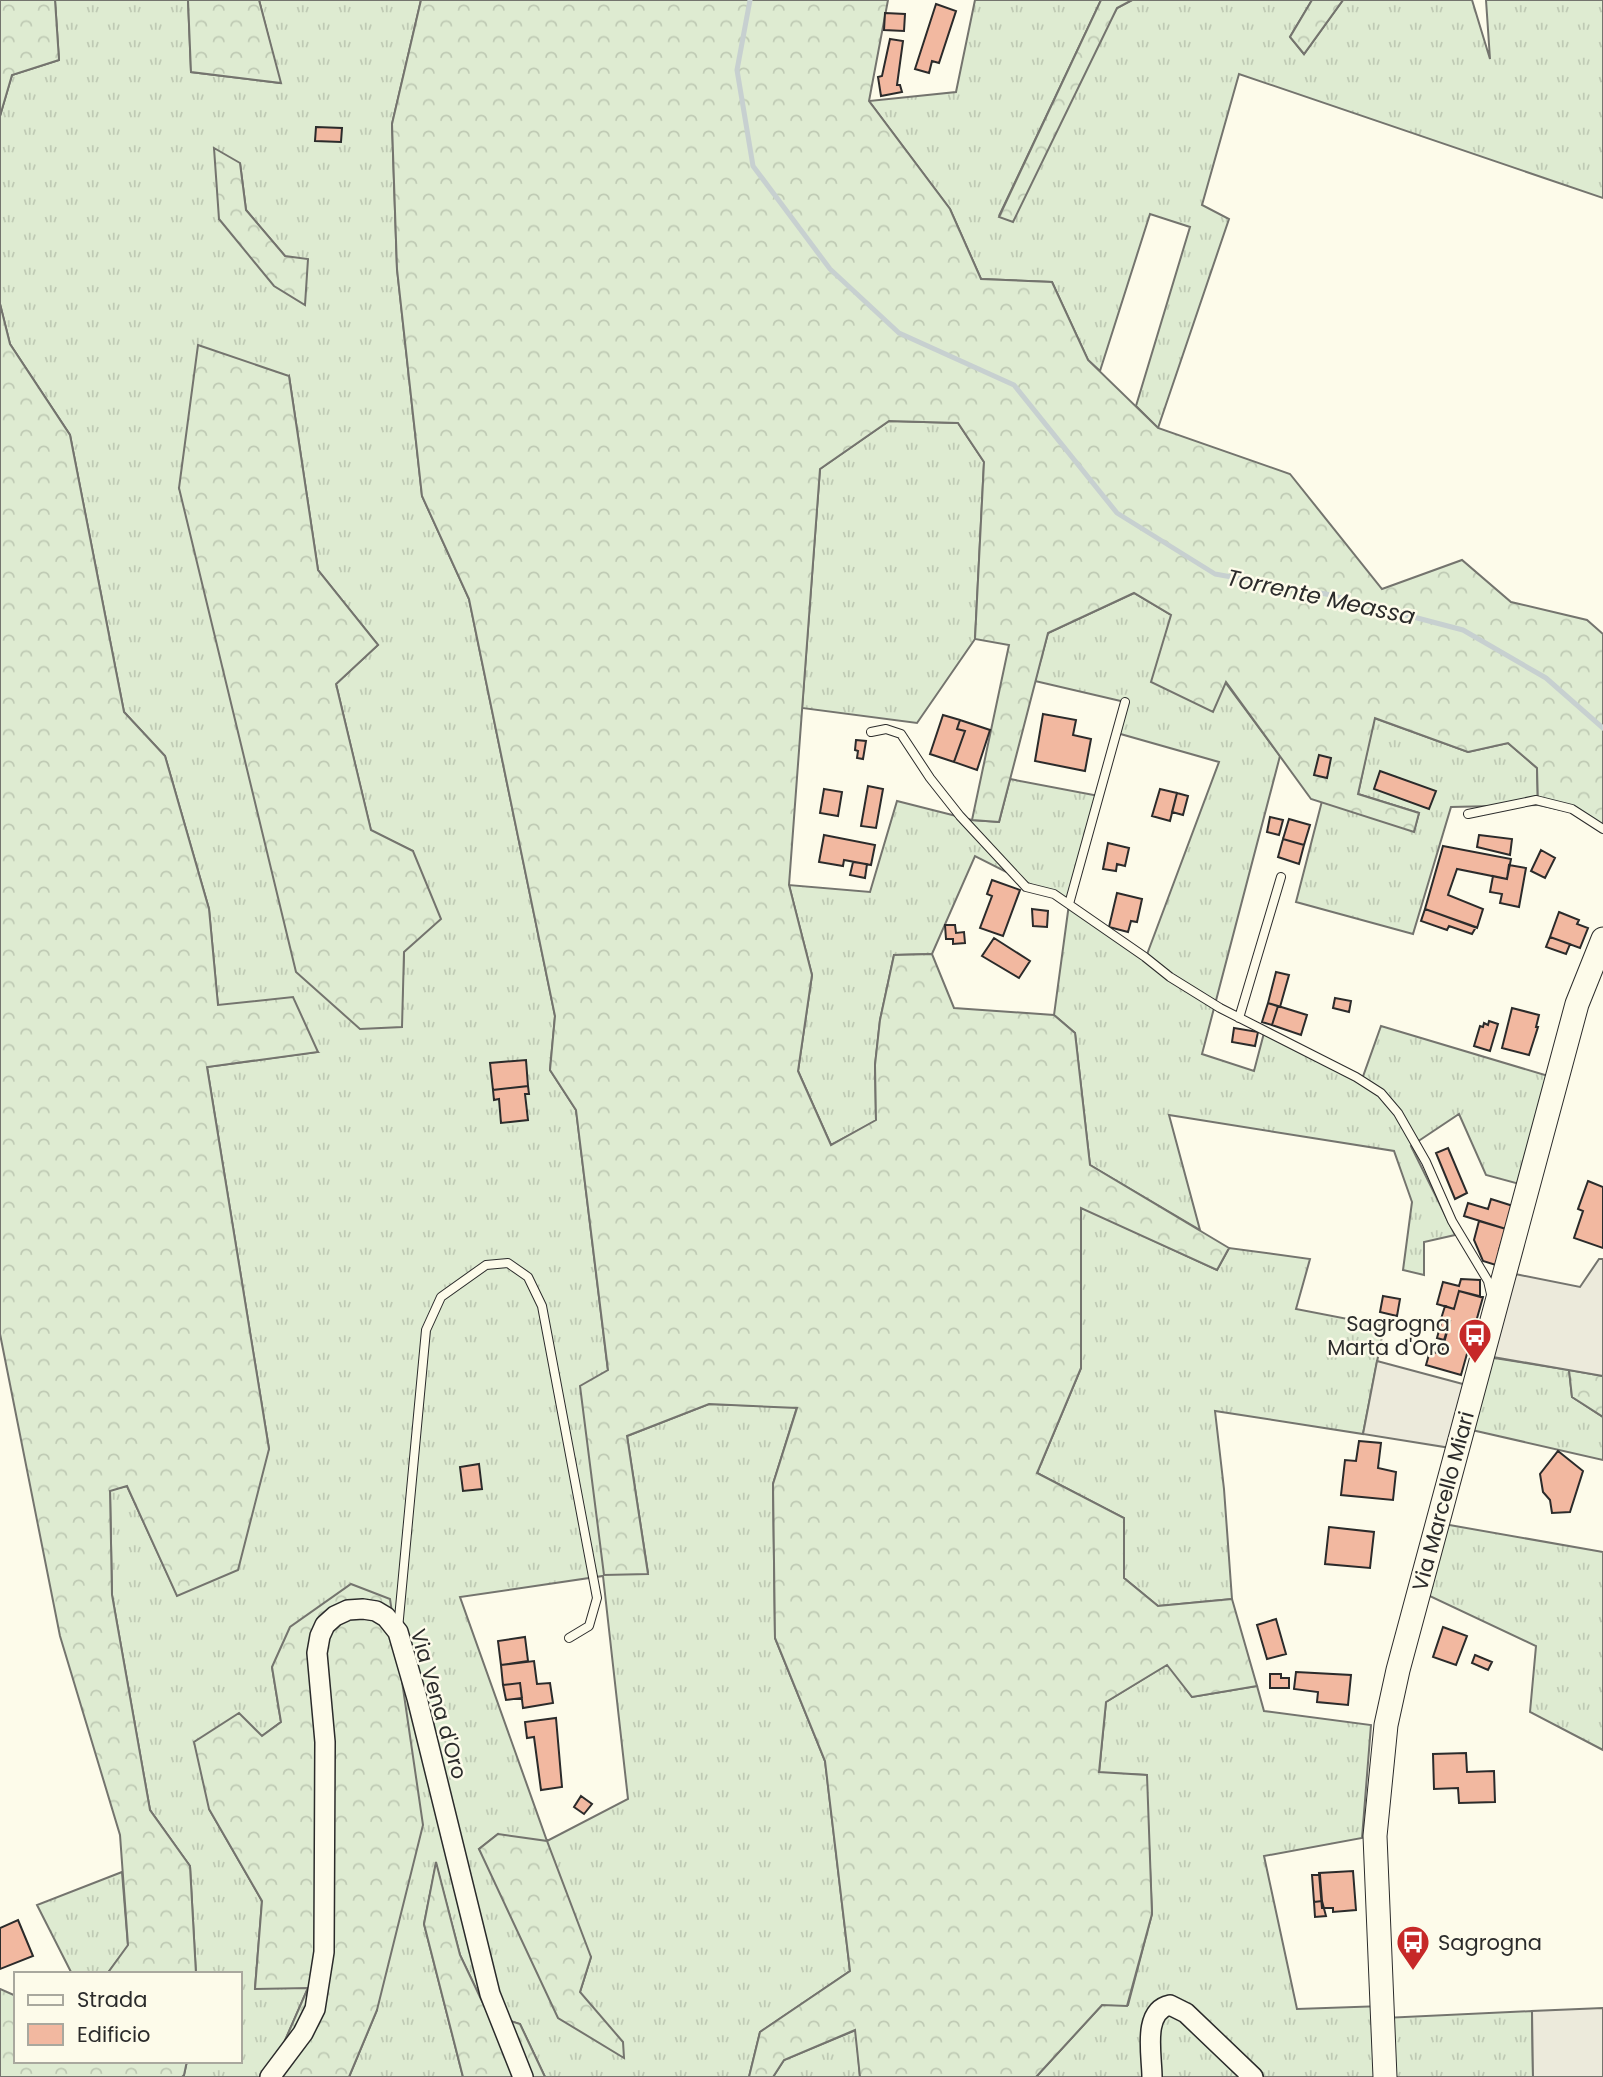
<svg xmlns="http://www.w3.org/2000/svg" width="1603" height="2077" viewBox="0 0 1603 2077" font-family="Poppins,sans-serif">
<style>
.grass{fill:url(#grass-tufts);stroke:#74746e;stroke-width:2;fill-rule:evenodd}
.forest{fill:url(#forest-crowns);stroke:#74746e;stroke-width:2}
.parking{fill:#eceadb;stroke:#74746e;stroke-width:2}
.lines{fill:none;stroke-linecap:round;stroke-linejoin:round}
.stream{stroke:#c7d0d0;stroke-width:5}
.building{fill:#f2b8a0;stroke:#2b2b2b;stroke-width:2}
.service-casing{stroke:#2b2b2b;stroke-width:10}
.tertiary-casing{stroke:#2b2b2b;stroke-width:22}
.secondary-casing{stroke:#2b2b2b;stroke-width:25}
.service{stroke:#fdfbea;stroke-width:8}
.tertiary{stroke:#fdfbea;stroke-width:19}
.secondary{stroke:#fdfbea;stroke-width:23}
.labels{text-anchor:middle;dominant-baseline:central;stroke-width:5;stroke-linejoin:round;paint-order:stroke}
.poi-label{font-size:21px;fill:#2b2b2b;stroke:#fdfbea;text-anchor:end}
.street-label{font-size:21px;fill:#2b2b2b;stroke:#fdfbea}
.water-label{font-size:23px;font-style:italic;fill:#2b2b2b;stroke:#fdfbea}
</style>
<defs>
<pattern id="grass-tufts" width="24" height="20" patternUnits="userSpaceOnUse" patternTransform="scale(1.75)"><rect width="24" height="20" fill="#deebd1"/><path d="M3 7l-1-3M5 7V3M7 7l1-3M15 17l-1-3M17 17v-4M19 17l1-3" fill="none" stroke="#bfcab4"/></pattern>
<pattern id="forest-crowns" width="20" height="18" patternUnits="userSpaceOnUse" patternTransform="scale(1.75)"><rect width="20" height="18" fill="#deebd1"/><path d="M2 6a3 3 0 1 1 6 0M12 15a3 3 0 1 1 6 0" fill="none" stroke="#bfcab4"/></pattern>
</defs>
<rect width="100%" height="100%" fill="#fdfbea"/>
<path class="grass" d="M 55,0 L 188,0 L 191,72 L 280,83 L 259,0 L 421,0 L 392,124 L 397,269 L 422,496 L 469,599 L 555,1016 L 550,1070 L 576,1110 L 608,1371 L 648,1573 L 627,1436 L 709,1404 L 797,1407 L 773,1484 L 775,1638 L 825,1761 L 850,1971 L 760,2032 L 749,2077 L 545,2077 L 520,2024 L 488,2014 L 460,1955 L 436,1864 L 424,1924 L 463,2077 L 349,2077 L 377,2010 L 272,1667 L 281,1722 L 262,1736 L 209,1809 L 262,1901 L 255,1988 L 308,1988 L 269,2077 L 182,2077 L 184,2075 L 187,2061 L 240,2061 L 240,1974 L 196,1974 L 190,1866 L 150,1810 L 112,1595 L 110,1490 L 127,1486 L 177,1595 L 269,1449 L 207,1067 L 317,1052 L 218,1006 L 209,909 L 165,756 L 124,712 L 70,435 L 10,344 L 0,304 L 0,116 L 12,75 L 59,60 ZM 240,163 L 246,210 L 285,256 L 219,219 ZM 289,376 L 318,570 L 378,645 L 336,684 L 371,831 L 413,851 L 404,952 L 401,1027 L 179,488 ZM 603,1576 L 628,1799 L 547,1841 L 460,1597 ZM 498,1834 L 591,1957 L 580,1992 L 479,1849 Z
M 975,0 L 1101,0 L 999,216 L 1117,8 L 1132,0 L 1312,0 L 1290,37 L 1304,54 L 1343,0 L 1472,0 L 1490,59 L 1486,0 L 1603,0 L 1603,198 L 1239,74 L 1202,205 L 1229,219 L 1158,428 L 1136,406 L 1190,227 L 1150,214 L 1100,371 L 1088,360 L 1052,282 L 981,279 L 950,209 L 869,101 L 956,92 Z
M 889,421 L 958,423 L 984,462 L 975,639 L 917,723 L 802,708 L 820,469 Z
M 1134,593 L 1171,615 L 1225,682 L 1280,756 L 1202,1054 L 1254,1071 L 1264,1033 L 1361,1082 L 1381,1026 L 1555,1078 L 1527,1186 L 1486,1175 L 1459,1114 L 1411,1146 L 1455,1235 L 1424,1242 L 1424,1275 L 1403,1270 L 1412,1202 L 1394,1151 L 1169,1115 L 1200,1230 L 1090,1165 L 1075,1033 L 1054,1015 L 1069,904 L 975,856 L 932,954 L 894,955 L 880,1020 L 875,1065 L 876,1121 L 831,1145 L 798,1071 L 812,975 L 789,885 L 870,892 L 897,801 L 972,820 L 999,822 L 1010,779 L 1099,796 L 1069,904 L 1146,957 L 1219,762 L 1117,733 L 1125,702 L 1035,681 L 1048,633 Z
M 1374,718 L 1468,752 L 1508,743 L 1537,768 L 1538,805 L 1451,807 L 1413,934 L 1296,902 L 1322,801 L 1414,831 L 1419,813 L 1358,794 Z
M 1081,1207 L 1217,1270 L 1229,1248 L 1310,1259 L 1296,1309 L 1384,1326 L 1363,1434 L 1215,1411 L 1224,1489 L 1232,1599 L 1158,1606 L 1124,1578 L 1124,1518 L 1037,1473 L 1081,1368 Z
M 1488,1357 L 1569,1370 L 1572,1397 L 1603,1417 L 1603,1460 L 1463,1428 Z
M 1438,1523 L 1603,1552 L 1603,1750 L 1530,1712 L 1536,1646 L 1419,1591 Z
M 1168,1664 L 1192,1697 L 1257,1686 L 1264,1711 L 1371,1725 L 1362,1838 L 1264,1856 L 1297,2009 L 1383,2006 L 1384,2018 L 1532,2011 L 1533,2077 L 1036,2077 L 1102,2005 L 1128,2005 L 1152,1914 L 1146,1775 L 1099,1773 L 1106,1702 Z
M 122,1872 L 128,1946 L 107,1974 L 72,1974 L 37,1905 Z
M 856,2030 L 860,2077 L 773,2077 L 784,2060 Z"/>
<path class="forest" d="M 0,0 L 55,0 L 59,60 L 12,75 L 0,116 Z
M 188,0 L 259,0 L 281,83 L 191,72 Z
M 421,0 L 888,0 L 869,101 L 950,209 L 981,279 L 1052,282 L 1088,360 L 1158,428 L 1290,474 L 1382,589 L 1462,560 L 1511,602 L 1587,620 L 1603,634 L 1603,833 L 1571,812 L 1538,805 L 1537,768 L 1508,743 L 1468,752 L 1375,718 L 1358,794 L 1419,813 L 1414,832 L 1311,799 L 1226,682 L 1213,712 L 1151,682 L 1171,615 L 1134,593 L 1048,633 L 999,822 L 972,820 L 1009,645 L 975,639 L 984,462 L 958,423 L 889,421 L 820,469 L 789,885 L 812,975 L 798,1071 L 831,1145 L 876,1120 L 875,1065 L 880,1020 L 894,955 L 932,954 L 954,1008 L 1054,1015 L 1075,1033 L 1090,1165 L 1229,1248 L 1217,1270 L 1081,1208 L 1081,1368 L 1037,1473 L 1124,1518 L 1124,1578 L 1158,1606 L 1232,1599 L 1257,1686 L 1192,1697 L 1167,1665 L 1106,1702 L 1099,1772 L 1147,1775 L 1152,1914 L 1127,2006 L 1102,2005 L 1036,2077 L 860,2077 L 855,2030 L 784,2060 L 773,2077 L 749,2077 L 760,2032 L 850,1971 L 825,1761 L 775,1638 L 773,1484 L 797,1408 L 709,1404 L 627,1436 L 648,1574 L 604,1575 L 580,1386 L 608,1370 L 576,1110 L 550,1070 L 555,1016 L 469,599 L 422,496 L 397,269 L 392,124 Z
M 1101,0 L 1132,0 L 1117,8 L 1013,222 L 999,217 Z
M 1312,0 L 1343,0 L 1304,54 L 1290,37 Z
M 214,148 L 240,163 L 246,210 L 285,256 L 308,259 L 305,305 L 274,286 L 219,219 Z
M 0,304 L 10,344 L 70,435 L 124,712 L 165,756 L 209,909 L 218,1005 L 293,997 L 318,1052 L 207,1067 L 269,1449 L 238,1570 L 177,1596 L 127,1486 L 110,1491 L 112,1595 L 150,1810 L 190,1866 L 196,1974 L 107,1974 L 128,1945 L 120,1835 L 60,1636 L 0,1334 Z
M 198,345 L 289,376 L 318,570 L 378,645 L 336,684 L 371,830 L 413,851 L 441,919 L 404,952 L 402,1027 L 360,1029 L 296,972 L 179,488 Z
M 1569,1370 L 1603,1376 L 1603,1417 L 1572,1397 Z
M 351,1584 L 390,1599 L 423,1825 L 377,2010 L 349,2077 L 269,2077 L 308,1988 L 255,1989 L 262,1901 L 209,1809 L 194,1742 L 239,1713 L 262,1736 L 281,1722 L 272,1667 L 290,1627 Z
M 498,1834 L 547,1841 L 591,1957 L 580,1992 L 623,2042 L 624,2058 L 558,2018 L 479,1849 Z
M 436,1862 L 460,1955 L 488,2014 L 520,2024 L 545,2077 L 463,2077 L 424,1924 Z
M 0,1989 L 16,1996 L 16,2061 L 187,2061 L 184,2075 L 182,2077 L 0,2077 Z"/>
<path class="parking" d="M 1599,1259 L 1603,1259 L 1603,1376 L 1493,1357 L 1515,1274 L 1580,1287 Z
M 1377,1361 L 1474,1387 L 1457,1449 L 1363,1434 Z
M 1603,2008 L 1603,2077 L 1533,2077 L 1532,2011 Z"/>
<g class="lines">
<path class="stream" d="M 750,0 L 737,70 L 753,166 L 830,269 L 899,333 L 1014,385 L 1117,513 L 1215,574 L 1326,594 L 1463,630 L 1546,678 L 1603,728"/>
</g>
<path class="building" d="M 936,4 L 956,11 L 939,63 L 932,61 L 929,73 L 915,69 Z
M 885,13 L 905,14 L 904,31 L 884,30 Z
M 890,39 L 903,41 L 897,85 L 900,85 L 902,92 L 881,96 L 878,77 L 882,76 Z
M 316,127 L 342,128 L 341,142 L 315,141 Z
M 1043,714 L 1076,720 L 1073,735 L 1091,739 L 1085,771 L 1035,761 Z
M 943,715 L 960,720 L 957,729 L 965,731 L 954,762 L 930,754 Z
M 960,720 L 990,730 L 977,770 L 954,762 L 965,731 L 957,729 Z
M 856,740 L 866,741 L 863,759 L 857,758 L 858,751 L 855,750 Z
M 1319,755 L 1331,758 L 1327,778 L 1314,775 Z
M 1380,771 L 1436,791 L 1429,809 L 1374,789 Z
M 868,786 L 883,789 L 876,828 L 861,826 Z
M 824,789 L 842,792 L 838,816 L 820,813 Z
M 1160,789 L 1177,793 L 1170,821 L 1152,816 Z
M 1177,793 L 1188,796 L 1183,815 L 1172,812 Z
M 1270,817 L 1283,820 L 1279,835 L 1267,832 Z
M 1289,819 L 1310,825 L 1304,845 L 1283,839 Z
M 824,835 L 875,845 L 871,865 L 844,860 L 843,866 L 819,862 Z
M 1479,835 L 1512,839 L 1510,855 L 1477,847 Z
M 1283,839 L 1304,845 L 1299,864 L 1278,857 Z
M 1108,843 L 1129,848 L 1125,866 L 1117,864 L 1116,871 L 1103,869 Z
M 1443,846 L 1511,859 L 1507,879 L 1457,869 L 1448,895 L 1483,909 L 1477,928 L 1425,909 Z
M 1541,850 L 1555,858 L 1545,878 L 1531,871 Z
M 853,862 L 867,864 L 865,878 L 850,875 Z
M 1509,865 L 1526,868 L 1519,907 L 1500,903 L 1502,894 L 1490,892 L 1493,876 L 1507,879 Z
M 992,880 L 1020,890 L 1003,936 L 980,928 L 992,896 L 987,894 Z
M 1117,893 L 1142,899 L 1137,922 L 1131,921 L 1128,932 L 1109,927 Z
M 1032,909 L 1048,911 L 1047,927 L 1033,926 Z
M 1425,909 L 1476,927 L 1472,934 L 1449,926 L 1447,930 L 1421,921 Z
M 1559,912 L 1579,920 L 1577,924 L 1588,928 L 1580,948 L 1550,937 Z
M 945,925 L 955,925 L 956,933 L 964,932 L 965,943 L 953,944 L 953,939 L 946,939 Z
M 1550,937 L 1570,944 L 1566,954 L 1546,947 Z
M 994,938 L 1030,961 L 1019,978 L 982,956 Z
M 1276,972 L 1289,975 L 1280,1007 L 1268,1003 Z
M 1335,998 L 1351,1001 L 1349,1012 L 1333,1008 Z
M 1268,1003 L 1278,1006 L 1272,1025 L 1262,1022 Z
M 1278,1006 L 1307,1015 L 1301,1035 L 1272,1025 Z
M 1512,1008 L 1539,1015 L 1536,1027 L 1538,1027 L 1529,1055 L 1502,1048 Z
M 1489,1021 L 1498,1024 L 1490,1051 L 1474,1046 L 1480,1026 L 1483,1027 L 1484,1023 L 1488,1025 Z
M 1234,1028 L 1258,1032 L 1255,1046 L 1232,1042 Z
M 526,1060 L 528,1086 L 493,1090 L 490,1063 Z
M 528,1086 L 529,1094 L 525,1094 L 528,1120 L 501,1123 L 499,1099 L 494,1100 L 493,1090 Z
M 1448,1148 L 1467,1193 L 1455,1199 L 1436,1153 Z
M 1588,1181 L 1603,1187 L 1603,1248 L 1574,1238 L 1583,1211 L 1578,1209 Z
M 1491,1199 L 1513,1206 L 1506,1229 L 1464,1216 L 1468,1203 L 1488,1209 Z
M 1479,1221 L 1506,1229 L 1499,1250 L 1503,1251 L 1499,1266 L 1483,1261 L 1474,1240 Z
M 1461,1279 L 1480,1280 L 1480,1297 L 1459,1291 L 1454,1309 L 1437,1304 L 1443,1282 L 1459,1286 Z
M 1459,1291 L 1483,1297 L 1461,1375 L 1426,1365 L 1430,1351 L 1441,1354 L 1450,1321 L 1441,1319 L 1445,1306 L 1454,1309 Z
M 1383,1296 L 1400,1299 L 1397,1316 L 1380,1312 Z
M 1442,1319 L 1450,1321 L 1444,1340 L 1437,1338 Z
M 1359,1441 L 1381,1443 L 1378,1468 L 1396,1472 L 1393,1500 L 1341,1495 L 1345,1460 L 1356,1461 Z
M 1558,1451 L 1583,1471 L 1570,1512 L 1552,1513 L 1550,1500 L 1543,1492 L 1540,1474 Z
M 479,1464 L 482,1489 L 463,1491 L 460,1467 Z
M 1329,1527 L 1374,1532 L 1370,1568 L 1325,1564 Z
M 1276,1619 L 1286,1654 L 1267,1659 L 1257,1625 Z
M 1443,1627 L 1467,1636 L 1456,1665 L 1433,1657 Z
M 525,1637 L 528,1661 L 501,1665 L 498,1641 Z
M 1475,1655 L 1492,1662 L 1488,1670 L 1472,1663 Z
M 534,1661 L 537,1684 L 550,1683 L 553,1703 L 523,1708 L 520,1683 L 503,1685 L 501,1665 Z
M 1296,1672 L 1351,1675 L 1348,1705 L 1317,1702 L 1318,1692 L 1294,1689 Z
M 1270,1674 L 1281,1674 L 1281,1678 L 1289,1678 L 1289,1688 L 1270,1688 Z
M 520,1683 L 522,1698 L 506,1700 L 503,1685 Z
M 556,1718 L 562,1787 L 541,1790 L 534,1737 L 527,1738 L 525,1722 Z
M 1466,1753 L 1467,1772 L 1494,1771 L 1495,1802 L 1459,1803 L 1458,1788 L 1434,1789 L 1433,1754 Z
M 581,1796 L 592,1804 L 584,1814 L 574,1807 Z
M 1353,1871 L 1356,1910 L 1333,1912 L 1333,1908 L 1322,1908 L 1319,1873 Z
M 1312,1875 L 1320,1875 L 1322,1901 L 1314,1902 Z
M 1322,1901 L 1326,1916 L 1315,1917 L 1314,1902 Z
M 18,1920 L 33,1956 L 0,1969 L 0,1928 Z"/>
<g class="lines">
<defs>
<path id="service" d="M 871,732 L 886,729 L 901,734 L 930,778 L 960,816 L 1026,887 L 1054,894 L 1145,957 L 1170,977 L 1220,1008 L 1356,1077 L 1381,1093 L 1398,1113 L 1426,1162 L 1452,1221 L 1488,1281 L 1491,1294
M 1468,814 L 1536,800 L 1572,809 L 1603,829
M 1069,904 L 1125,702
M 1239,1018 L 1281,877
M 398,1629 L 426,1330 L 441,1297 L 486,1265 L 508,1263 L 528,1277 L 542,1306 L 597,1598 L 589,1626 L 569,1638"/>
<path id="tertiary" d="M 270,2077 L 303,2033 L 315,2009 L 324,1952 L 325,1742 L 317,1653 L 320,1636 L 325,1625 L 335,1616 L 348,1610 L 363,1609 L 376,1611 L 386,1617 L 398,1632 L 417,1698 L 490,1994 L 523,2077
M 1152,2077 C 1152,2055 1142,2011 1170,2005 L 1186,2013 L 1253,2077"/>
<path id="secondary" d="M 1385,2077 L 1375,1836 L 1386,1725 L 1398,1670 L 1577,1004 L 1603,939"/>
</defs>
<use href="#service" class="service-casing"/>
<use href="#tertiary" class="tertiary-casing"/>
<use href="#secondary" class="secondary-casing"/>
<use href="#service" class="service"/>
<use href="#tertiary" class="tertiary"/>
<use href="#secondary" class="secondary"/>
</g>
<defs>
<symbol id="bus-pin" viewBox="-11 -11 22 30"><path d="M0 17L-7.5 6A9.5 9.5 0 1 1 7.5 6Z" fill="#c62828" stroke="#fdfbea"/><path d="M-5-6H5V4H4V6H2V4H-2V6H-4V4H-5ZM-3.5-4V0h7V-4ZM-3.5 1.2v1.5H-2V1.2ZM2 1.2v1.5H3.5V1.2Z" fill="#fff"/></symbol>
</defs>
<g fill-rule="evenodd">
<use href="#bus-pin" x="1456" y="1316" width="38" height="52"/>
<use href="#bus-pin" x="1394" y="1923" width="38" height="52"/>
</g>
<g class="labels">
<g class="poi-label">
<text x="1450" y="1323">Sagrogna<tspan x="1450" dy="24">Marta d'Oro</tspan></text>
<text x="1438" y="1942" text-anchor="start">Sagrogna</text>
</g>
<g class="street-label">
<text transform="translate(1443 1501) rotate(-75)">Via Marcello Miari</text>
<text transform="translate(439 1704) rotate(74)">Via Vena d'Oro</text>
</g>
<g class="water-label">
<text transform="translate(1321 597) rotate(12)">Torrente Meassa</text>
</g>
</g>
<rect x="14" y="1972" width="228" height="91" fill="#fdfbea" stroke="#a9a89e" stroke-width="2"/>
<rect x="28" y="1995" width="35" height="10" fill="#fdfbea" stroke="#a9a89e" stroke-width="2"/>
<text x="77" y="2007" font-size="21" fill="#2b2b2b">Strada</text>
<rect x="28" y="2024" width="35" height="21" fill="#f2b8a0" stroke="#a9a89e" stroke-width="2"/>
<text x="77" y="2042" font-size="21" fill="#2b2b2b">Edificio</text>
</svg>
